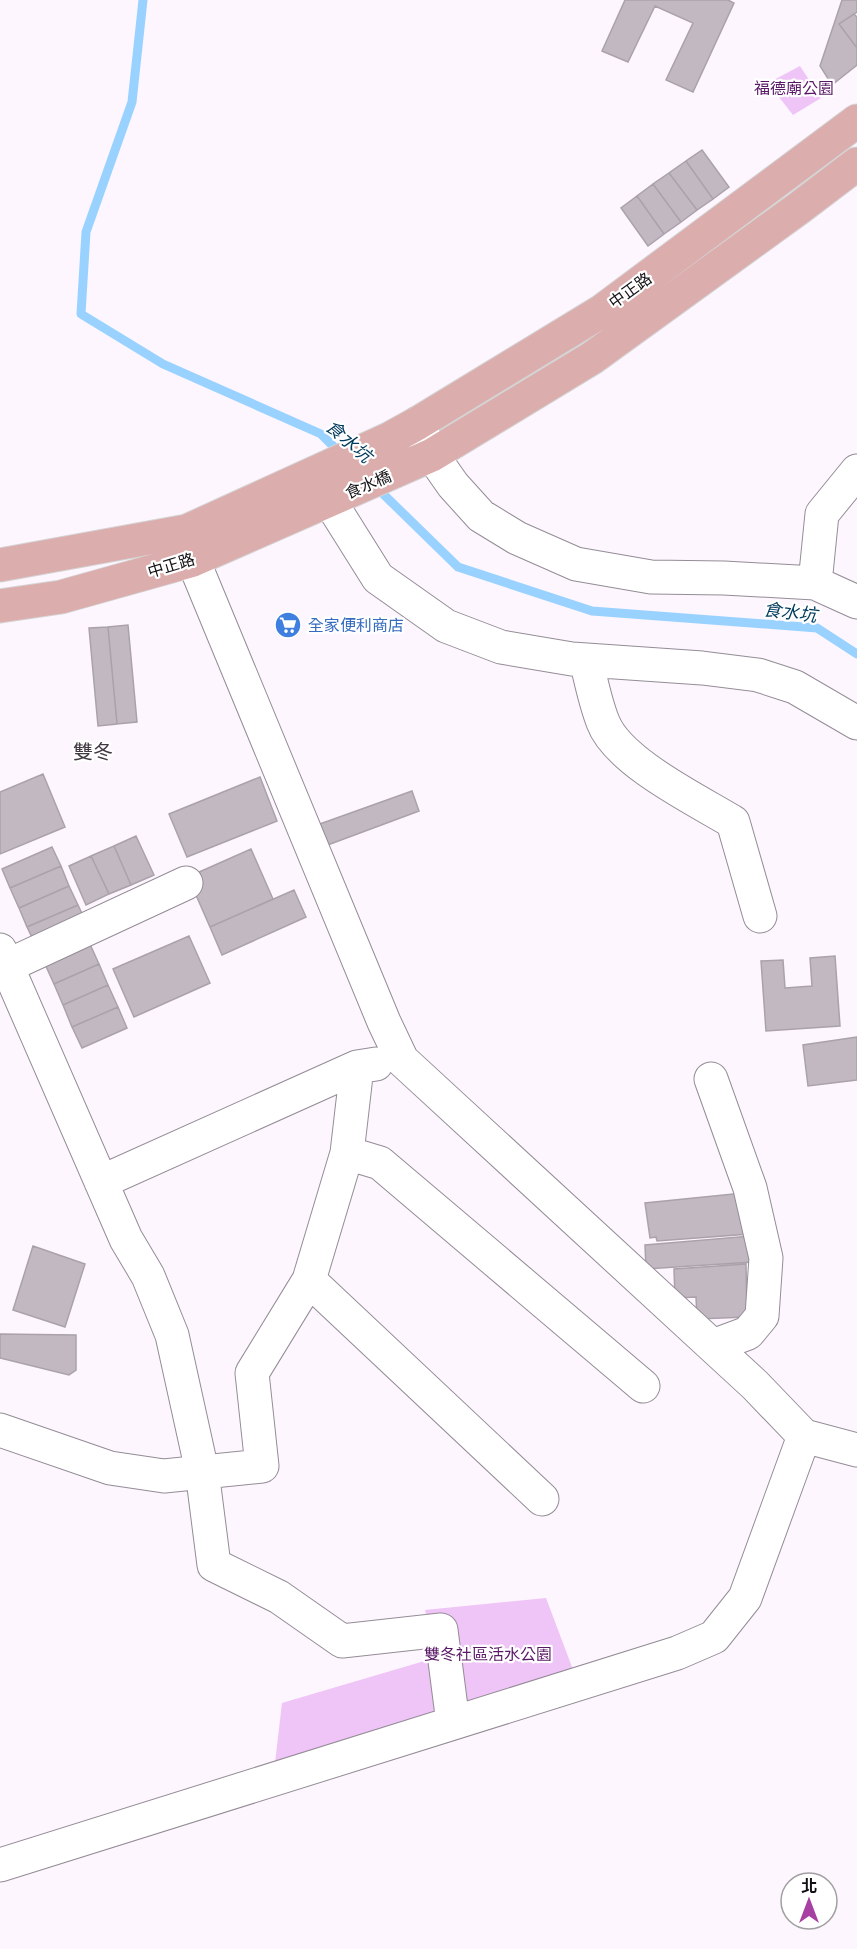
<svg xmlns="http://www.w3.org/2000/svg" width="857" height="1949" viewBox="0 0 857 1949" font-family="'PT Sans','Noto Sans TC',sans-serif">
<style>
.green{fill:#efc4f7}
.lines{fill:none;stroke-linecap:round;stroke-linejoin:round}
.stream{stroke:#9ad2ff;stroke-width:9}
.building{fill:#c2b8c2;stroke:#aba1ab;stroke-width:1.5}
.minor-casing{stroke:#948c96;stroke-width:35}
.major-casing{stroke:#d5d4d5;stroke-width:35}
.minor{stroke:#fff;stroke-width:33}
.major{stroke:#dcadad;stroke-width:33}
.labels{text-anchor:middle;dominant-baseline:central;stroke-width:4.5;stroke-linejoin:round;paint-order:stroke}
.park-label{font-size:16px;fill:#5a1966;stroke:#fff}
.street-label{font-size:16px;fill:#131013;stroke:#fff}
.shop-label{font-size:16px;fill:#366cbe;stroke:#fff;text-anchor:start}
.water-label{font-size:18px;font-style:italic;fill:#003b5d;stroke:#fff}
.quarter-label{font-size:20px;fill:#403941;stroke:#fff}
</style>
<rect width="100%" height="100%" fill="#fdf6fe"/>
<path class="green" d="M 800,66 L 821,98 L 793,115 L 768,83 Z
M 546,1598 L 575,1675 L 273,1780 L 282,1703 L 438,1657 L 425,1610 Z"/>
<g class="lines">
<path class="stream" d="M 143,0 L 132,102 L 86,232 L 81,314 L 163,364 L 321,434 L 342,455
M 376,487 L 458,567 L 592,611 L 817,628 L 857,654"/>
</g>
<path class="building" d="M 625,0 L 728,0 L 734,3 L 693,92 L 666,80 L 693,23 L 655,6 L 628,62 L 602,51 Z
M 842,0 L 857,0 L 857,12 L 839,24 L 857,48 L 857,65 L 832,85 L 820,66 Z
M 854,14 L 857,17 L 857,48 L 839,24 Z
M 702,150 L 729,187 L 713,199 L 686,161 Z
M 686,161 L 713,199 L 697,210 L 669,173 Z
M 669,173 L 697,210 L 681,222 L 653,184 Z
M 653,184 L 681,222 L 664,234 L 637,196 Z
M 637,196 L 664,234 L 648,246 L 621,208 Z
M 128,625 L 137,722 L 117,724 L 108,627 Z
M 108,627 L 117,724 L 98,726 L 89,628 Z
M 43,774 L 65,827 L 0,854 L 0,792 Z
M 260,777 L 277,821 L 187,857 L 169,814 Z
M 412,791 L 419,811 L 325,846 L 317,825 Z
M 136,836 L 154,875 L 131,885 L 114,846 Z
M 114,846 L 131,885 L 109,894 L 91,856 Z
M 52,847 L 61,866 L 10,888 L 2,869 Z
M 251,849 L 273,899 L 210,927 L 188,877 Z
M 91,856 L 109,894 L 86,905 L 69,866 Z
M 61,866 L 69,886 L 19,908 L 10,888 Z
M 69,886 L 78,905 L 27,927 L 19,908 Z
M 294,890 L 306,917 L 222,955 L 210,927 Z
M 78,905 L 87,924 L 36,946 L 27,927 Z
M 189,936 L 210,983 L 134,1017 L 113,969 Z
M 89,942 L 99,964 L 54,984 L 44,962 Z
M 835,956 L 840,1026 L 766,1031 L 761,961 L 783,960 L 785,988 L 812,986 L 810,958 Z
M 99,964 L 108,985 L 63,1005 L 54,984 Z
M 108,985 L 118,1007 L 72,1027 L 63,1005 Z
M 118,1007 L 127,1028 L 82,1048 L 72,1027 Z
M 857,1037 L 857,1080 L 808,1086 L 803,1045 Z
M 743,1193 L 750,1234 L 657,1241 L 656,1237 L 650,1238 L 645,1203 Z
M 751,1236 L 753,1262 L 646,1269 L 645,1245 Z
M 33,1246 L 85,1264 L 65,1327 L 13,1310 Z
M 746,1264 L 747,1317 L 697,1319 L 696,1297 L 675,1298 L 674,1269 Z
M 0,1334 L 76,1335 L 76,1370 L 69,1375 L 0,1358 Z"/>
<g class="lines">
<defs>
<path id="minor" d="M 418,423 L 432,455 L 453,485 L 481,516 L 517,538 L 576,564 L 651,577 L 724,578 L 815,583 L 857,602
M 329,500 L 378,578 L 446,626 L 501,647 L 572,659 L 702,668 L 758,675 L 795,687 L 857,723
M 187,532 L 193,560 L 384,1022 L 402,1060 L 755,1385 L 804,1436 L 857,1450
M 815,583 L 822,514 L 857,471
M 586,660 C 591,680 595,702 603,722 C 618,762 697,800 733,822 L 760,916
M 0,950 L 126,1239 L 148,1276 L 172,1335 L 202,1471 L 214,1565 L 279,1597 L 342,1641 L 441,1630 L 453,1723
M 7,966 L 186,883
M 711,1079 L 750,1188 L 766,1258 L 762,1316 L 748,1333 L 713,1346
M 347,1153 L 380,1163 L 643,1386
M 101,1182 L 357,1067 L 376,1064
M 309,1280 L 542,1499
M 0,1430 L 110,1468 L 164,1476 L 262,1466 L 252,1373 L 309,1280 L 347,1153 L 357,1067
M 0,1865 L 677,1653 L 714,1637 L 745,1598 L 804,1436"/>
<path id="major" d="M 0,565 L 187,531 L 389,439 L 418,423 L 602,311 L 857,121
M 0,606 L 61,597 L 193,560 L 432,455 L 592,358 L 799,208 L 857,164"/>
</defs>
<use href="#minor" class="minor-casing"/>
<use href="#major" class="major-casing"/>
<use href="#minor" class="minor"/>
<use href="#major" class="major"/>
</g>
<defs>
<symbol id="supermarket-disc" viewBox="-11 -11 22 22"><circle r="9.5" fill="#3f7fe0" stroke="#fff"/><path d="M-6-5.5h2.5l.6 2H6L4.5 2H-2.5L-4.4-4H-6ZM-1.5 3.2a1.3 1.3 0 1 0 .1 0ZM3 3.2a1.3 1.3 0 1 0 .1 0Z" fill="#fff"/></symbol>
</defs>
<g fill-rule="evenodd">
<use href="#supermarket-disc" x="273" y="610" width="30" height="30"/>
</g>
<g class="labels">
<g class="park-label">
<text x="794" y="88">福德廟公園</text>
<text x="488" y="1654">雙冬社區活水公園</text>
</g>
<g class="street-label">
<text transform="translate(630 290) rotate(-36)">中正路</text>
<text transform="translate(368 484) rotate(-23)">食水橋</text>
<text transform="translate(171 565) rotate(-17)">中正路</text>
</g>
<g class="shop-label">
<text x="308" y="625">全家便利商店</text>
</g>
<g class="water-label">
<text transform="translate(349 441) rotate(41)">食水坑</text>
<text transform="translate(790 612) rotate(7)">食水坑</text>
</g>
<g class="quarter-label">
<text x="93" y="752">雙冬</text>
</g>
</g>
<g transform="translate(809 1901)"><circle r="28" fill="#ffffff" stroke="#a19fa1" stroke-width="1.5"/>
<path d="M0-4.5L10 22L0 15L-10 22Z" fill="#a840a3"/>
<text y="-9" font-size="16" font-weight="bold" text-anchor="middle" fill="#131013">北</text>
</g>
</svg>
